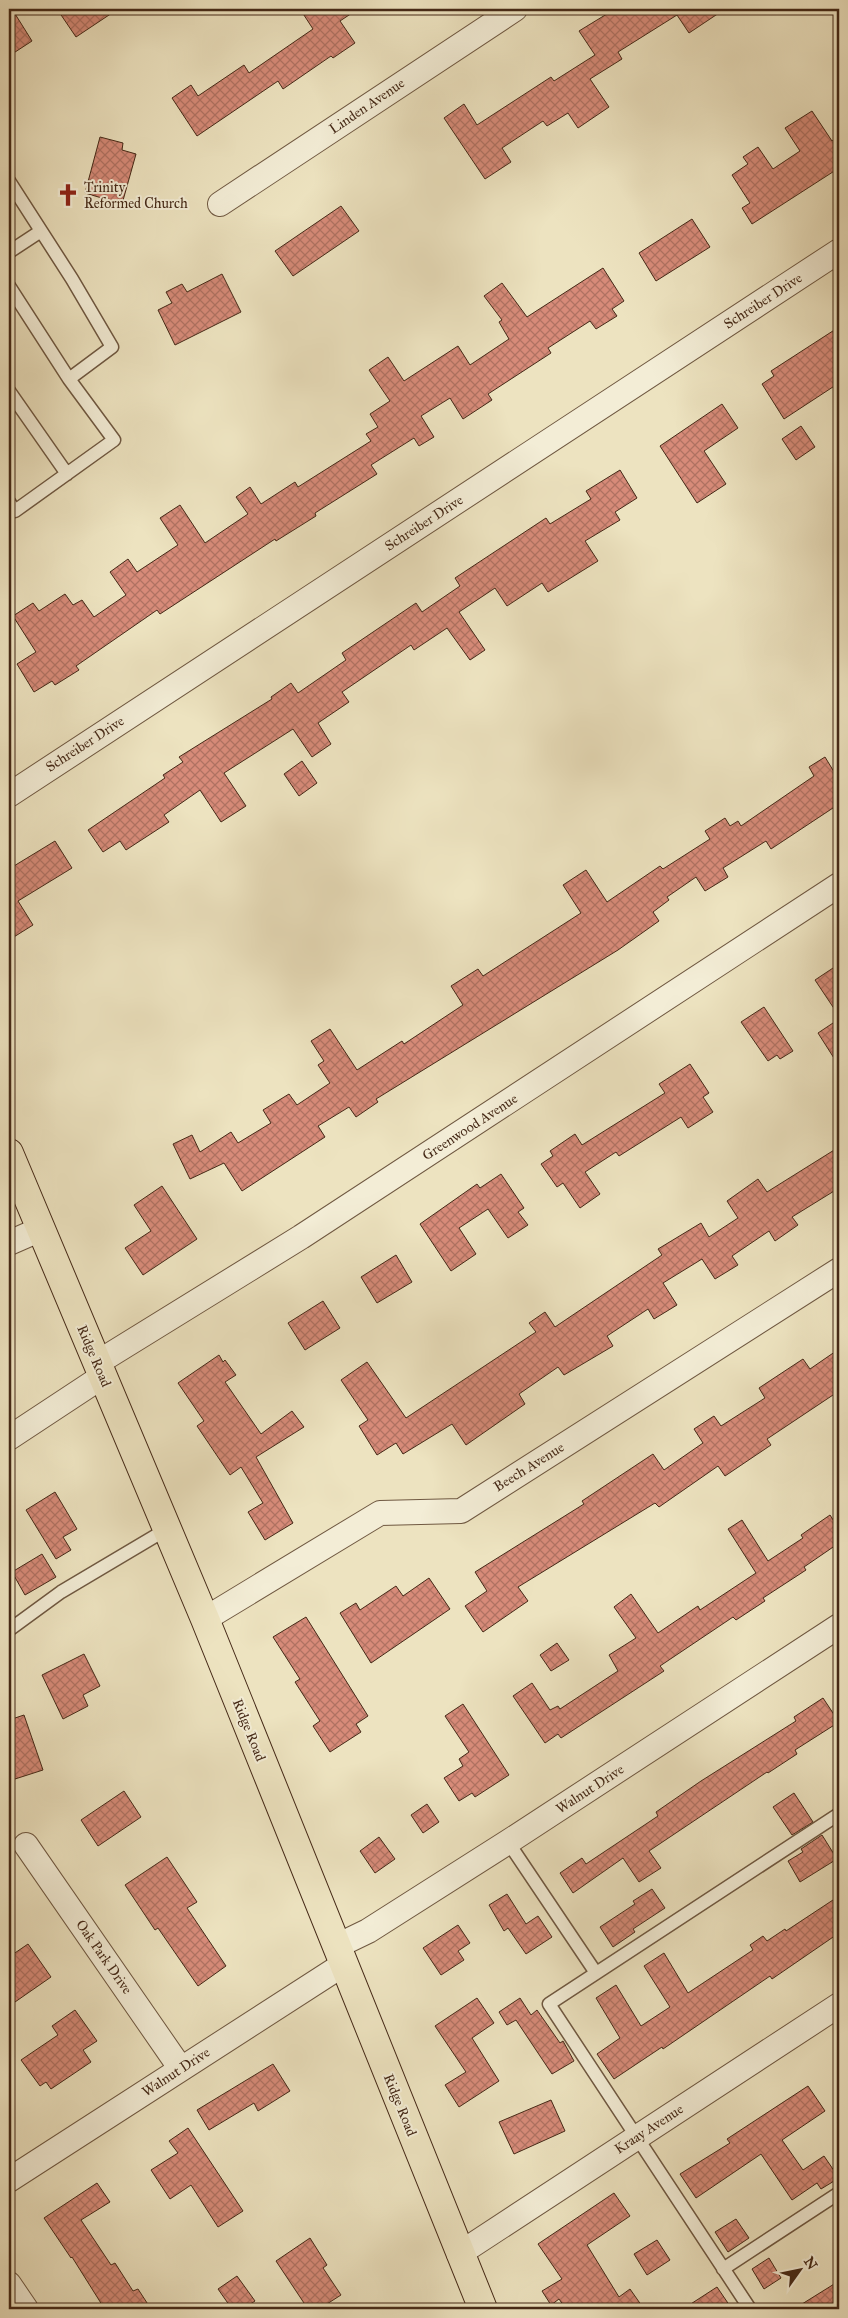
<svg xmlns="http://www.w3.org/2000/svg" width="848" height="2318" viewBox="0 0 848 2318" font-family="'IM FELL Great Primer',serif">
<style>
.building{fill:url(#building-cross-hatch);stroke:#452917}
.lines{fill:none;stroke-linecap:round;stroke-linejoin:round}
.service-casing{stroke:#6f5841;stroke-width:15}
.minor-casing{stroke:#6f5841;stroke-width:26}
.primary-casing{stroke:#452917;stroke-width:30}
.service{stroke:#f3edd6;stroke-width:12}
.minor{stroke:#f3edd6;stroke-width:24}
.primary{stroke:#ede3c0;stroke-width:28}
.labels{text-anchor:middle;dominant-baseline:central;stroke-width:4;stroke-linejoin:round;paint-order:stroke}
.street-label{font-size:14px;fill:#452917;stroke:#f3edd6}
.poi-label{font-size:14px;fill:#452917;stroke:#f3edd6;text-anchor:start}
</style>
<defs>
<pattern id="building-cross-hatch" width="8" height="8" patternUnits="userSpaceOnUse" patternTransform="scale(1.25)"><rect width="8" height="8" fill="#d78b79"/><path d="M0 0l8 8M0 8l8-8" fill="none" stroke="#b07262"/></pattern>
</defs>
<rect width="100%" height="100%" fill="#ede3c0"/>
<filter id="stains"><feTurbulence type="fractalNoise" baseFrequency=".004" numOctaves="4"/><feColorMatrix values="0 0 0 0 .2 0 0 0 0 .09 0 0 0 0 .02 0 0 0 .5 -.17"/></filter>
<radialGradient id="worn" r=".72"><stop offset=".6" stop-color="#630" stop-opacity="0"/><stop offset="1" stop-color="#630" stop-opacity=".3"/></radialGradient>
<path class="building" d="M 9,9 L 12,9 L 32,41 L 9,56 Z
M 57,9 L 118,9 L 76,37 Z
M 300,9 L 358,9 L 340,21 L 355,43 L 333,58 L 331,56 L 283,89 L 278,81 L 197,136 L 172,98 L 191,85 L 198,96 L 244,65 L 249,73 L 313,29 Z
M 615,9 L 725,9 L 689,33 L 677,15 L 618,52 L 622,59 L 590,79 L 609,107 L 578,128 L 568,113 L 547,126 L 543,121 L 502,148 L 511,162 L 485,179 L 444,118 L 464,104 L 477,125 L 551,77 L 554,81 L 595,55 L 579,31 Z
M 812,111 L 832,141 L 839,136 L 839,168 L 752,224 L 742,208 L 750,203 L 732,175 L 748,164 L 743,157 L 758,147 L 773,169 L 800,151 L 785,128 Z
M 100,137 L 123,143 L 122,150 L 136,154 L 122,204 L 85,193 Z
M 341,206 L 359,231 L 293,276 L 275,251 Z
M 692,219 L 710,247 L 656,281 L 639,253 Z
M 603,268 L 624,301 L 612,309 L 617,316 L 596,329 L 590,321 L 548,348 L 551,353 L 488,394 L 492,400 L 463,419 L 450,398 L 421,416 L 434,437 L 419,446 L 414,438 L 371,465 L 377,474 L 315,513 L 316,516 L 276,541 L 275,539 L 160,614 L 157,610 L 76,666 L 79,670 L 55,685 L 52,681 L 34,692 L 17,664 L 36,652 L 13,616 L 33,603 L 39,611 L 65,594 L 73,605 L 82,600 L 94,617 L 126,595 L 110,572 L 128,559 L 137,572 L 178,545 L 160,518 L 180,505 L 205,543 L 248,514 L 236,497 L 250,487 L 261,504 L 295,482 L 298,487 L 371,441 L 366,434 L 378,427 L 370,414 L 390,401 L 369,370 L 388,357 L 404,381 L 458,346 L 470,365 L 509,339 L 499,322 L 502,320 L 484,296 L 502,283 L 527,317 Z
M 222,274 L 241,312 L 175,345 L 158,310 L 172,303 L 166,292 L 182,284 L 187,292 Z
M 839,327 L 839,383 L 784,419 L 762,384 L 774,376 L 771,371 Z
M 722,404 L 738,428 L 704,451 L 726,484 L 697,503 L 660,446 Z
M 801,426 L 815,447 L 796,460 L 782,439 Z
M 620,470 L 637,498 L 615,512 L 620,520 L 585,541 L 598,561 L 548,592 L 542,583 L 507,606 L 495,588 L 459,612 L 485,650 L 470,660 L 447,628 L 414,650 L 411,645 L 342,692 L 349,702 L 318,723 L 331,744 L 312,757 L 293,729 L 224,773 L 246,806 L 221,822 L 200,790 L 164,815 L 169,822 L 126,850 L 120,841 L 103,852 L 88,830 L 165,778 L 163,775 L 183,762 L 179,757 L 272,699 L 271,697 L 291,683 L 298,693 L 346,660 L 342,653 L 416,603 L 422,612 L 460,586 L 455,578 L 546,518 L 550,524 L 591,499 L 586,491 Z
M 825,757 L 839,780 L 839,804 L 771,849 L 766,841 L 723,868 L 728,877 L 705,891 L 696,877 L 667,897 L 669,900 L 653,912 L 659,921 L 618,950 L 376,1099 L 378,1102 L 356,1117 L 349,1107 L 318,1126 L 325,1137 L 242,1191 L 224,1163 L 190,1179 L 173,1144 L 192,1135 L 200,1152 L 231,1132 L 238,1143 L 271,1123 L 263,1110 L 289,1094 L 297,1105 L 330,1083 L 318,1065 L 324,1061 L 311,1041 L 330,1029 L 357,1070 L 402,1041 L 404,1044 L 463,1005 L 451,986 L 478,969 L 483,976 L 581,913 L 563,885 L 586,870 L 607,902 L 660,866 L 663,869 L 710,839 L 705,831 L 725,818 L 730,826 L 738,821 L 741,826 L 814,776 L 809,767 Z
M 302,761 L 317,783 L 299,796 L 284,774 Z
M 55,841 L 72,868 L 18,901 L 33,925 L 9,940 L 9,869 Z
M 839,964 L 839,1016 L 815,980 Z
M 764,1007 L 793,1051 L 780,1059 L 777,1055 L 768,1061 L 741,1022 Z
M 839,1019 L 839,1066 L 818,1033 Z
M 690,1064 L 709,1093 L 703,1097 L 713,1112 L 688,1128 L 681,1117 L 619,1156 L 616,1152 L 585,1172 L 600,1194 L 580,1208 L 563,1183 L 557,1187 L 541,1164 L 553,1156 L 550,1151 L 575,1134 L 582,1145 L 665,1093 L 659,1084 Z
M 839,1147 L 839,1188 L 792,1217 L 798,1225 L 775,1241 L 769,1231 L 732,1256 L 738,1265 L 715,1279 L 702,1259 L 663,1283 L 677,1305 L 654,1319 L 648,1309 L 607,1336 L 613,1346 L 564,1375 L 558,1367 L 519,1394 L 525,1404 L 466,1445 L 452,1424 L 403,1454 L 396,1443 L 377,1455 L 359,1426 L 368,1420 L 341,1380 L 367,1362 L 406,1418 L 536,1332 L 529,1323 L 545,1312 L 555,1327 L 662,1255 L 658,1249 L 701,1223 L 709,1237 L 738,1218 L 727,1201 L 758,1179 L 767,1192 Z
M 501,1174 L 524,1208 L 518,1212 L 528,1225 L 508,1238 L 488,1209 L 459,1228 L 476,1254 L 451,1271 L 420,1224 L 477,1184 L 480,1188 Z
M 162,1186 L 197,1239 L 143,1275 L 125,1248 L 151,1231 L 134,1205 Z
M 396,1255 L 412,1282 L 377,1303 L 361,1277 Z
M 323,1301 L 340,1328 L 305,1350 L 288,1323 Z
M 839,1349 L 839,1391 L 767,1439 L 771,1445 L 725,1476 L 718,1466 L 659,1507 L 655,1503 L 518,1587 L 528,1601 L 483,1632 L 465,1606 L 487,1591 L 475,1572 L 584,1504 L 582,1501 L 653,1454 L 664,1470 L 703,1443 L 694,1429 L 714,1416 L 721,1426 L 765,1398 L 759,1388 L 803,1359 L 810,1369 Z
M 219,1355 L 223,1362 L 225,1360 L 236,1375 L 225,1382 L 261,1434 L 292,1411 L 304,1427 L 256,1457 L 293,1523 L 265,1540 L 248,1512 L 263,1503 L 241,1467 L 230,1475 L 197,1426 L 204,1421 L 178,1383 Z
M 55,1492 L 77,1529 L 63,1537 L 71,1550 L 56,1559 L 26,1510 Z
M 830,1515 L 839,1529 L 839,1543 L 804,1567 L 806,1570 L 763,1598 L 765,1601 L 736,1620 L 733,1617 L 660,1666 L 664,1671 L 561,1738 L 558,1734 L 545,1743 L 513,1696 L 532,1683 L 550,1710 L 558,1706 L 560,1709 L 618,1671 L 609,1655 L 636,1638 L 614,1607 L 631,1594 L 658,1633 L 698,1606 L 700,1610 L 756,1573 L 728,1529 L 742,1520 L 768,1561 L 803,1538 L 801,1535 Z
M 42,1554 L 56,1577 L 25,1595 L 12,1572 Z
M 429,1578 L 450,1609 L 371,1663 L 340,1613 L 356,1603 L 360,1610 L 396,1586 L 403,1596 Z
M 306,1617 L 368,1716 L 356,1724 L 361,1732 L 330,1752 L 313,1726 L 320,1721 L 295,1682 L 300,1679 L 273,1637 Z
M 557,1643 L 569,1660 L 551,1671 L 540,1655 Z
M 84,1654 L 100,1686 L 83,1695 L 88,1706 L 63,1719 L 42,1675 Z
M 823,1698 L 839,1722 L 795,1750 L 797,1754 L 768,1773 L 767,1772 L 649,1851 L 661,1868 L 639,1882 L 623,1858 L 573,1893 L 560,1873 L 582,1858 L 586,1864 L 658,1816 L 656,1812 L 701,1781 L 796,1721 L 794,1717 Z
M 463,1704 L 509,1775 L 475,1797 L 472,1793 L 459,1801 L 444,1778 L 463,1766 L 459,1759 L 469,1752 L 445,1716 Z
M 24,1715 L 43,1770 L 15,1779 L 9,1762 L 9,1720 Z
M 124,1791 L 141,1817 L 98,1846 L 81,1820 Z
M 794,1793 L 813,1822 L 792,1835 L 773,1807 Z
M 427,1804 L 439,1822 L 423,1833 L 411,1815 Z
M 822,1835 L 837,1859 L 800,1882 L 788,1861 L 803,1852 L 801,1849 Z
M 379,1837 L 395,1859 L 375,1873 L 360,1851 Z
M 167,1857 L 197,1902 L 187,1908 L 226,1966 L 198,1986 L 158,1928 L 155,1930 L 125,1885 Z
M 652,1889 L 665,1908 L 633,1929 L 635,1932 L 613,1947 L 600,1927 L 635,1904 L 633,1901 Z
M 507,1894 L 526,1924 L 538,1916 L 552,1937 L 526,1954 L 508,1928 L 504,1931 L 489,1905 Z
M 839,1896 L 839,1933 L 772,1979 L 770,1976 L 663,2049 L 662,2047 L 614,2079 L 597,2054 L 620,2038 L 596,1998 L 616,1985 L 641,2026 L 670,2007 L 644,1966 L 664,1953 L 688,1993 L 753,1950 L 750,1945 L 763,1936 L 767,1941 L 785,1929 L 786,1931 Z
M 458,1925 L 470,1943 L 458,1951 L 464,1960 L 441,1975 L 423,1948 Z
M 28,1944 L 51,1977 L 15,2002 L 9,1992 L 9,1957 Z
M 477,1998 L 494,2023 L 472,2038 L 499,2081 L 459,2107 L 445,2085 L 466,2072 L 435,2026 Z
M 520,1998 L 531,2015 L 537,2010 L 560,2043 L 563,2041 L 574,2061 L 552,2074 L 516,2020 L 507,2025 L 499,2012 Z
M 75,2010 L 97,2041 L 83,2050 L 91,2062 L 51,2089 L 46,2082 L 40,2086 L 21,2060 L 58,2035 L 52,2026 Z
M 273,2064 L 290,2091 L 258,2111 L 254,2103 L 209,2130 L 197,2110 Z
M 808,2086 L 825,2111 L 782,2140 L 803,2170 L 824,2156 L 839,2178 L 821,2189 L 817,2183 L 792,2200 L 761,2154 L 696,2198 L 680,2174 L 730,2143 L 727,2139 Z
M 551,2100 L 565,2131 L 514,2154 L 499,2122 Z
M 188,2128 L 243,2211 L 218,2227 L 191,2185 L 170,2199 L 151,2170 L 178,2153 L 169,2141 Z
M 97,2183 L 110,2202 L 81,2220 L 111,2265 L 115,2263 L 133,2291 L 138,2289 L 151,2309 L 103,2309 L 104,2308 L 72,2257 L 71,2258 L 44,2218 Z
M 614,2193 L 630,2216 L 587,2245 L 619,2297 L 630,2289 L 644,2309 L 566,2309 L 559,2299 L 551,2305 L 542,2291 L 562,2279 L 538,2244 Z
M 736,2219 L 749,2238 L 728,2252 L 715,2232 Z
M 310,2238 L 327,2265 L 323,2268 L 341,2295 L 319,2309 L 308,2309 L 276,2261 Z
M 657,2240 L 670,2260 L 647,2275 L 634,2254 Z
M 769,2258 L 781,2278 L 764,2289 L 752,2269 Z
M 237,2276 L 255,2301 L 243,2309 L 232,2309 L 218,2289 Z
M 839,2281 L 839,2309 L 794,2309 Z
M 717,2287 L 732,2309 L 683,2309 Z"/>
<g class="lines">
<defs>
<path id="service" d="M 9,181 L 72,279 L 112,347 L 69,379 L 114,440 L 15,511 L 9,502
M 9,252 L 41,231
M 9,286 L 69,379
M 9,391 L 67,474
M 9,1630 L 61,1592 L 167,1529
M 508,1842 L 596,1973
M 723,2269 L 839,2193
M 750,2309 L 549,2004 L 839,1814"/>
<path id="minor" d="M 220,204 L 515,9
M 9,795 L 839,251
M 9,1243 L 41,1229
M 97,1363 L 301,1237 L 839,885
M 9,1438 L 103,1376
M 205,1619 L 380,1513 L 461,1511 L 839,1270
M 26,1845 L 181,2069
M 337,1946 L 368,1931 L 508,1842 L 839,1626
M 9,2180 L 344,1964
M 459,2254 L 839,2005
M 9,2284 L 26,2309"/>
<path id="primary" d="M 9,1153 L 205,1619 L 483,2309"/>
</defs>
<use href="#service" class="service-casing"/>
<use href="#minor" class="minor-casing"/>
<use href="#primary" class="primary-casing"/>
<use href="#service" class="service"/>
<use href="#minor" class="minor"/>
<use href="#primary" class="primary"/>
</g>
<defs>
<symbol id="church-bare" viewBox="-9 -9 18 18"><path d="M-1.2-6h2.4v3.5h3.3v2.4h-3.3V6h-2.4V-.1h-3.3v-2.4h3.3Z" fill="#8f2418" stroke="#f3edd6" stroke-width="2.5" paint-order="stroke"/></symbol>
</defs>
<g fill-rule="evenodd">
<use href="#church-bare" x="52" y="179" width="32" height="32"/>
</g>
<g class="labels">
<g class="street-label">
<text transform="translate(367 106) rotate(-34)">Linden Avenue</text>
<text transform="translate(763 301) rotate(-33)">Schreiber Drive</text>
<text transform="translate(424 523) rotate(-33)">Schreiber Drive</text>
<text transform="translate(85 744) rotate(-33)">Schreiber Drive</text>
<text transform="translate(470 1127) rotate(-33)">Greenwood Avenue</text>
<text transform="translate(94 1356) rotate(67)">Ridge Road</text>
<text transform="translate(529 1467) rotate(-32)">Beech Avenue</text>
<text transform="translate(249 1730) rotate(68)">Ridge Road</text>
<text transform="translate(590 1789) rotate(-33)">Walnut Drive</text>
<text transform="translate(104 1957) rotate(55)">Oak Park Drive</text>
<text transform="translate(176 2072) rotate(-33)">Walnut Drive</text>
<text transform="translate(400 2105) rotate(68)">Ridge Road</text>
<text transform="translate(649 2129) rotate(-33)">Kraay Avenue</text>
</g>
<g class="poi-label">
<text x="84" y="187">Trinity<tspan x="84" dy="16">Reformed Church</tspan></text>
</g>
</g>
<rect width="848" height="2318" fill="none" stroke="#ede3c0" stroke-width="30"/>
<rect x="10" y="10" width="828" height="2298" fill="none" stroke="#452917" stroke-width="2.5"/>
<rect x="15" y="15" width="818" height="2288" fill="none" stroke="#452917"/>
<g transform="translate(800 2270) rotate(57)" stroke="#f3edd6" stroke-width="4" paint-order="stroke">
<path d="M0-4L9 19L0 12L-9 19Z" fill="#452917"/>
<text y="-8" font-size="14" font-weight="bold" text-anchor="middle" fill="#452917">N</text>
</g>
<rect width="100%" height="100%" filter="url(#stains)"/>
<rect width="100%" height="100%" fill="url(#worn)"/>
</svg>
